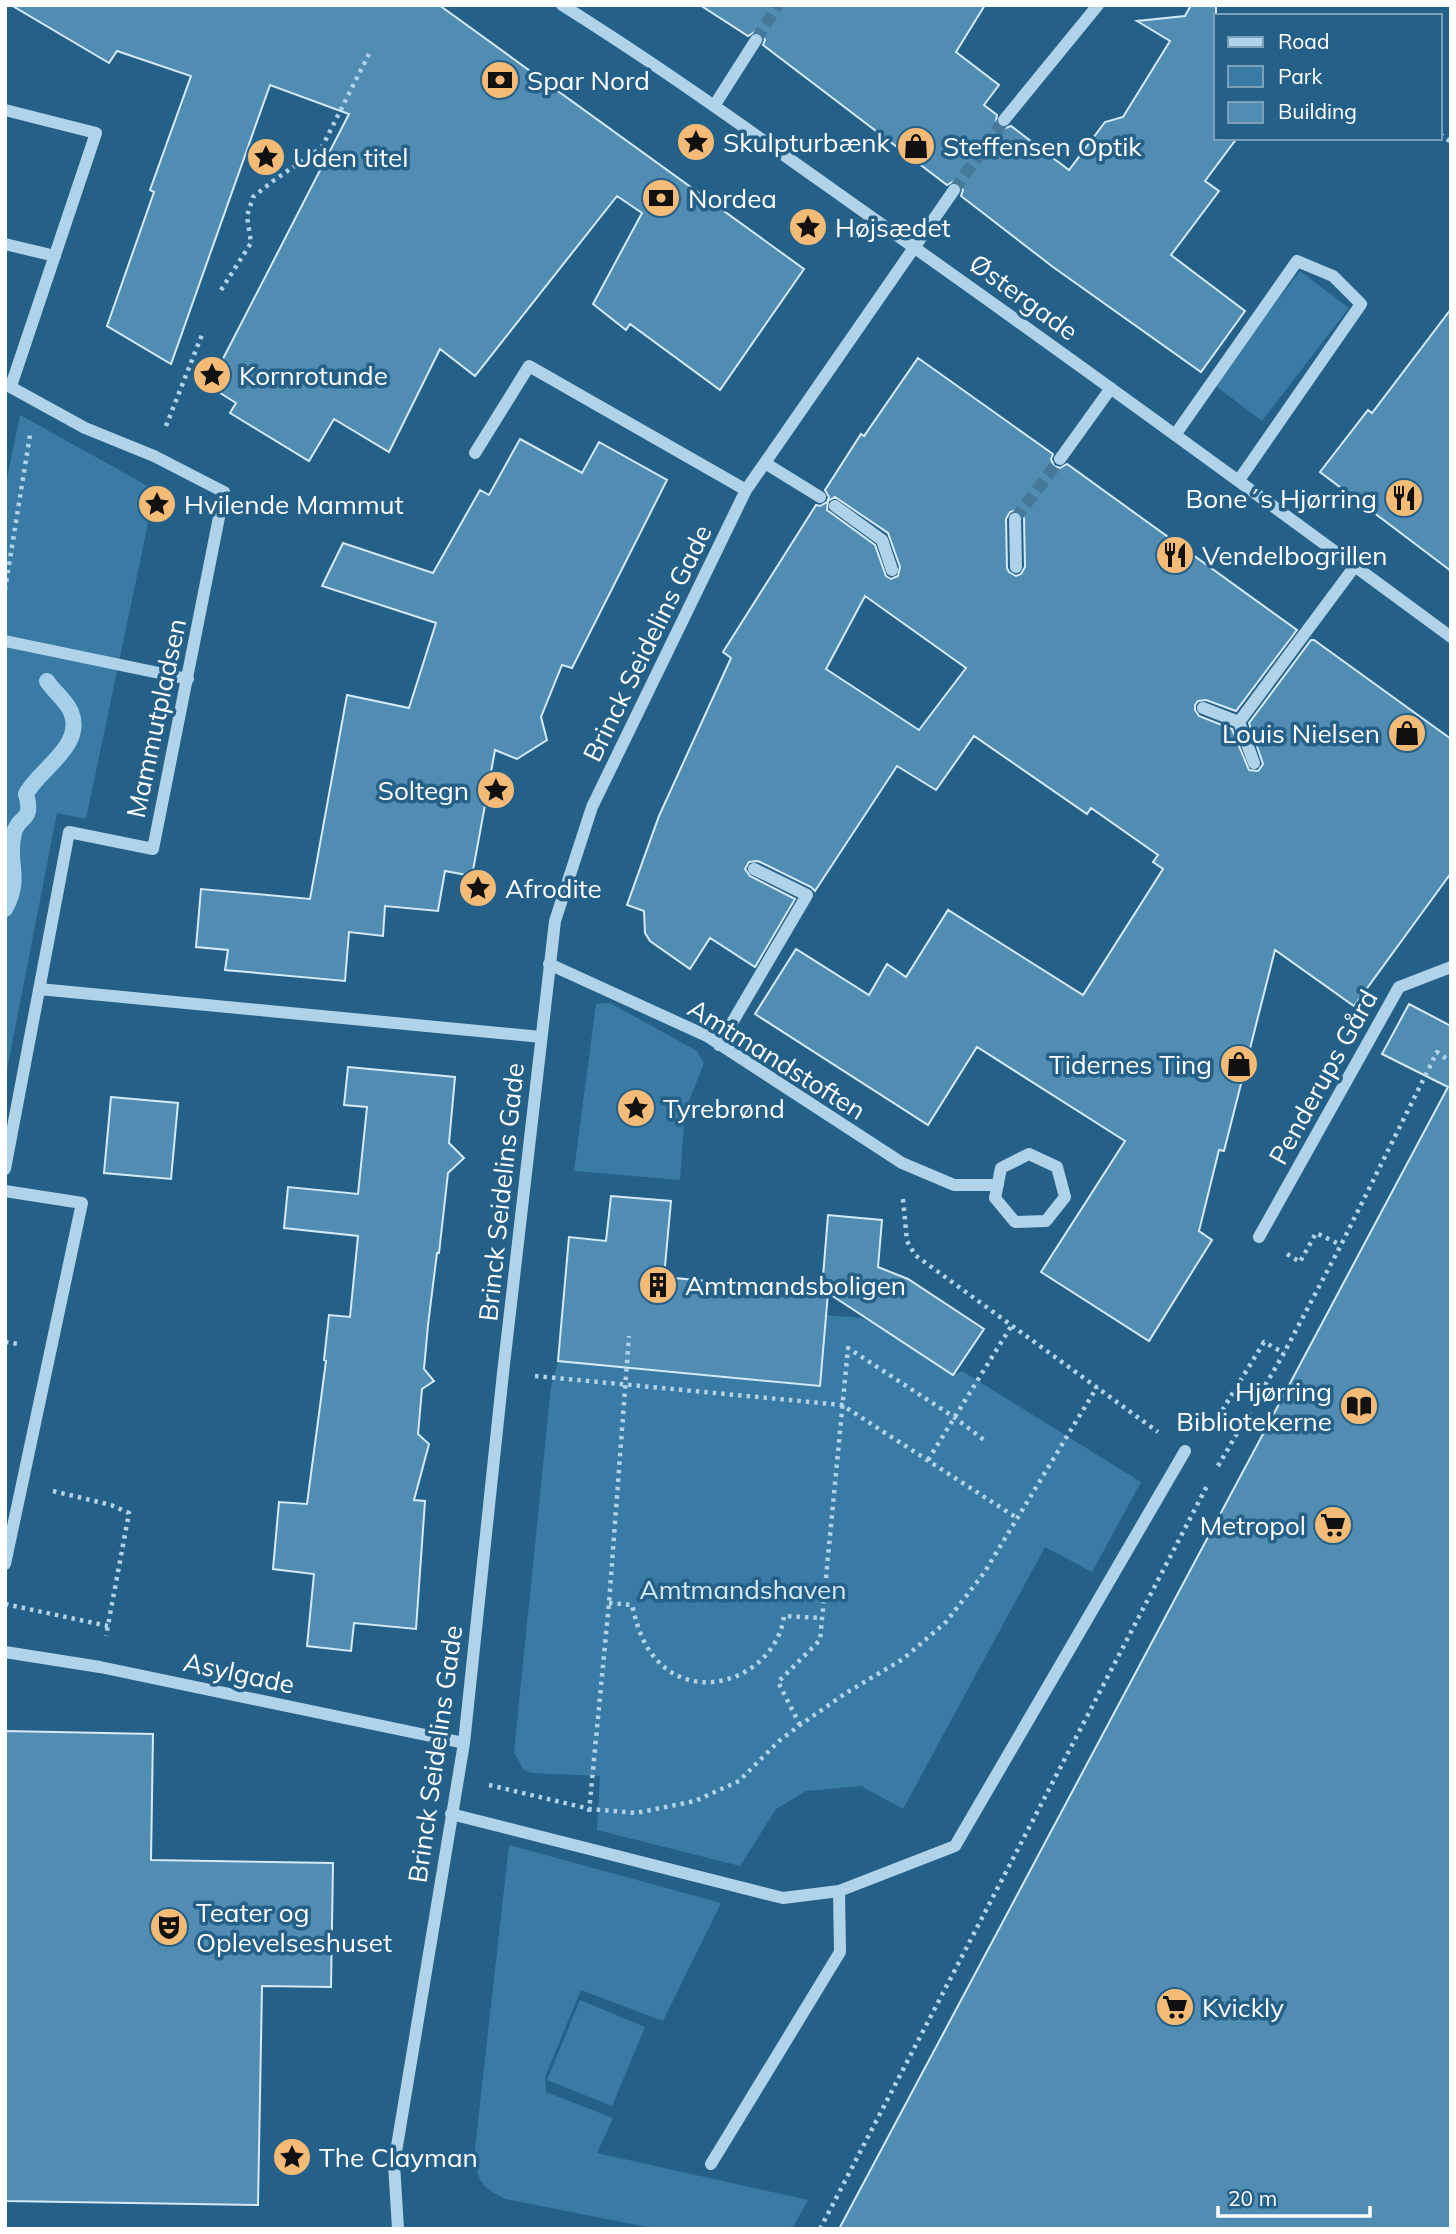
<svg xmlns="http://www.w3.org/2000/svg" width="1456" height="2234" viewBox="0 0 1456 2234" font-family="Mulish,sans-serif">
<style>
.green{fill:#397ba5}
.lines{fill:none;stroke-linecap:round;stroke-linejoin:round}
.stream{stroke:#a6d0ea;stroke-width:16}
.building{fill:#518cb2;stroke:#d5eaf7;stroke-width:2;fill-rule:evenodd}
.minor-tunnel{stroke:#46789a;stroke-width:12;stroke-dasharray:12 6;stroke-linecap:butt}
.path{stroke:#b1d3e9;stroke-width:4.5;stroke-dasharray:3.5 5;stroke-linecap:butt}
.minor{stroke:#b1d3e9;stroke-width:12}
.labels{text-anchor:middle;dominant-baseline:central;stroke-width:7;stroke-linejoin:round;paint-order:stroke}
.poi-label{font-size:26px;fill:#fff;stroke:#256088;text-anchor:start}
.street-label{font-size:26px;fill:#fff;stroke:#256088}
.park-label{font-size:26px;fill:#d5eaf7;stroke:#256088}
</style>
<rect width="100%" height="100%" fill="#256088"/>
<path class="green" d="M 1300,271 L 1349,308 L 1262,421 L 1213,384 Z
M 20,415 L 155,490 L 86,819 L 57,813 L 5,1080 L 5,489 Z
M 610,1003 L 697,1051 L 704,1063 L 685,1111 L 680,1180 L 574,1171 L 596,1004 Z
M 647,1298 L 641,1370 L 819,1386 L 826,1315 L 862,1318 L 877,1325 L 953,1375 L 962,1371 L 1141,1482 L 1092,1572 L 1045,1547 L 903,1809 L 861,1786 L 806,1791 L 776,1809 L 740,1866 L 597,1830 L 600,1776 L 531,1773 L 523,1769 L 514,1752 L 551,1387 L 558,1361 L 604,1365 Z
M 509,1845 L 721,1903 L 663,2021 L 581,1990 L 545,2077 L 546,2092 L 613,2118 L 597,2153 L 808,2200 L 792,2229 L 657,2229 L 505,2199 C 483,2188 478,2182 474,2157 Z
M 580,2000 L 645,2027 L 612,2106 L 547,2080 Z"/>
<g class="lines">
<path class="stream" d="M 5,909 C 23,877 6,862 14,833 C 19,814 34,823 26,794 C 39,769 85,746 71,712 C 66,700 54,692 47,681"/>
</g>
<path class="building" d="M 11,5 L 439,5 L 804,269 L 720,390 L 630,324 L 626,330 L 593,304 L 642,213 L 617,196 L 475,376 L 440,349 L 389,452 L 334,419 L 309,461 L 230,413 L 236,403 L 209,386 L 349,114 L 270,85 L 171,364 L 107,326 L 154,192 L 150,190 L 191,76 L 117,51 L 109,63 Z
M 700,5 L 985,5 L 956,52 L 999,85 L 984,105 L 997,115 L 996,122 L 998,126 L 1003,129 L 1011,126 L 1069,170 L 1105,122 L 1123,117 L 1170,41 L 1137,21 L 1185,16 L 1191,5 L 1216,5 L 1216,138 L 1237,138 L 1205,181 L 1219,191 L 1171,255 L 1245,311 L 1201,372 L 1053,267 L 961,196 L 963,190 L 959,183 L 954,181 L 947,185 L 763,45 L 765,40 L 761,33 L 756,31 L 748,36 Z
M 1451,309 L 1451,571 L 1320,472 L 1368,410 L 1372,413 Z
M 918,358 L 1053,454 L 1051,459 L 1054,466 L 1060,468 L 1067,464 L 1297,630 L 1236,711 L 1206,700 L 1198,701 L 1195,705 L 1195,710 L 1199,716 L 1232,729 L 1249,770 L 1258,771 L 1263,764 L 1249,723 L 1311,640 L 1314,640 L 1451,739 L 1451,873 L 1354,1006 L 1275,950 L 1224,1151 L 1219,1150 L 1199,1231 L 1212,1240 L 1149,1341 L 1041,1272 L 1125,1141 L 977,1047 L 928,1125 L 755,1014 L 796,949 L 869,995 L 887,964 L 906,977 L 948,910 L 1083,995 L 1163,869 L 1153,862 L 1158,855 L 1091,808 L 1087,814 L 974,736 L 936,790 L 897,766 L 815,891 L 811,887 L 758,861 L 749,862 L 745,869 L 750,876 L 795,899 L 755,967 L 710,938 L 690,969 L 650,941 L 645,933 L 644,911 L 627,905 L 659,816 L 731,658 L 723,652 L 816,505 L 820,506 L 827,502 L 829,497 L 825,490 L 861,434 L 864,436 ZM 835,497 L 888,533 L 900,567 L 898,576 L 891,579 L 886,576 L 875,545 L 827,510 L 828,501 ZM 1016,510 L 1020,512 L 1024,518 L 1025,567 L 1021,574 L 1016,576 L 1009,572 L 1007,568 L 1006,519 L 1010,512 ZM 865,596 L 966,668 L 919,730 L 826,669 Z
M 520,439 L 582,473 L 599,442 L 667,480 L 572,668 L 562,665 L 541,717 L 547,740 L 517,759 L 495,750 L 472,876 L 445,871 L 438,911 L 385,906 L 383,936 L 349,932 L 345,981 L 225,970 L 228,950 L 196,947 L 201,889 L 310,899 L 347,695 L 409,708 L 436,623 L 322,586 L 343,543 L 433,573 L 480,490 L 489,495 Z
M 1409,1004 L 1451,1026 L 1451,2229 L 839,2229 L 1448,1087 L 1382,1054 Z
M 348,1067 L 455,1077 L 449,1143 L 464,1158 L 448,1173 L 439,1253 L 437,1253 L 428,1325 L 424,1369 L 434,1381 L 422,1389 L 418,1434 L 429,1444 L 414,1500 L 425,1501 L 416,1629 L 354,1623 L 351,1651 L 307,1646 L 314,1574 L 273,1569 L 279,1502 L 307,1504 L 326,1361 L 324,1360 L 329,1315 L 350,1317 L 358,1236 L 284,1228 L 288,1187 L 358,1194 L 367,1107 L 344,1105 Z
M 111,1097 L 178,1103 L 171,1179 L 104,1173 Z
M 611,1196 L 671,1201 L 664,1277 L 827,1292 L 822,1289 L 828,1215 L 882,1220 L 878,1267 L 908,1279 L 984,1329 L 953,1375 L 828,1293 L 820,1386 L 558,1361 L 569,1237 L 606,1241 Z
M 5,1731 L 153,1734 L 151,1860 L 333,1863 L 331,1987 L 262,1986 L 258,2205 L 5,2201 Z"/>
<g class="lines">
<path class="minor-tunnel" d="M 756,40 L 778,5
M 954,190 L 1004,120
M 1015,519 L 1060,459"/>
<path class="path" d="M 1440,134 L 1451,142
M 221,290 L 251,243 L 247,216 L 253,197 L 273,181 L 322,147 L 370,52
M 166,426 L 203,332
M 5,590 L 30,435
M 903,1199 L 907,1241 L 915,1255 L 1158,1432
M 1287,1254 L 1300,1262 L 1316,1233 L 1341,1245
M 5,1342 L 19,1344
M 535,1376 L 842,1405 L 1017,1518
M 1209,1432 L 1264,1342 L 1284,1353
M 928,1460 L 1012,1325
M 1218,1466 L 1284,1353 L 1341,1245 L 1437,1052 L 1451,1062
M 53,1491 L 111,1505 L 129,1513 L 106,1636
M 609,1603 L 632,1605 C 638,1631 646,1654 668,1670 C 713,1702 778,1667 784,1616 L 821,1618
M 5,1604 L 108,1626
M 800,1725 L 778,1682 L 820,1640 L 848,1348 L 954,1417 L 984,1440
M 489,1785 L 590,1809 L 636,1813 L 695,1801 L 739,1781 L 779,1741 L 800,1725 L 846,1693 L 903,1659 L 946,1622 L 984,1573 L 1097,1387
M 589,1812 L 609,1603 L 629,1336
M 820,2229 L 1207,1486"/>
<path class="minor" d="M 562,5 C 669,72 771,146 874,219 C 1068,356 1260,496 1451,637
M 714,106 L 756,40
M 5,110 L 96,133 L 11,386
M 1004,120 L 1098,5
M 5,244 L 55,256
M 5,384 L 85,428 L 154,456 L 224,492 L 153,849 L 69,832 L 5,1169
M 1175,435 L 1297,261 L 1333,276 L 1361,304 L 1239,480
M 475,453 L 529,366 L 746,490
M 1060,459 L 1111,388
M 765,463 L 820,497
M 835,506 L 882,540 L 892,570
M 1015,519 L 1016,567
M 5,641 L 188,679
M 1203,708 L 1239,722
M 1254,763 L 1239,722 L 1355,566
M 549,964 L 707,1036 L 902,1163 L 954,1185 L 998,1185
M 39,989 L 541,1037
M 719,1045 L 807,895 L 754,869
M 1029,1154 L 1057,1167 L 1065,1197 L 1046,1221 L 1015,1222 L 995,1198 L 1001,1168 Z
M 5,1191 L 82,1203 L 5,1564
M 1259,1237 L 1399,987 L 1451,967
M 5,1652 L 100,1667 L 464,1743
M 451,1814 L 783,1898 L 839,1891 L 955,1846 L 1185,1451
M 711,2164 L 840,1952 L 839,1891
M 398,2229 L 394,2164 L 464,1743 L 503,1373 L 555,921 L 592,807 L 746,490 L 954,190"/>
</g>
<defs>
<symbol id="bank-disc" viewBox="-11 -11 22 22"><circle r="9.5" fill="#f3bb76" stroke="#256088"/><path d="M-6-4H6V4H-6ZM0-2.3a2.3 2.3 0 1 0 0 4.6a2.3 2.3 0 1 0 0-4.6Z" fill="#111"/></symbol>
<symbol id="sight-disc" viewBox="-11 -11 22 22"><circle r="9.5" fill="#f3bb76" stroke="#256088"/><path d="M0-6L1.8-2.2L6-1.7L2.9 1.2L3.7 5.4L0 3.3L-3.7 5.4L-2.9 1.2L-6-1.7L-1.8-2.2Z" fill="#111"/></symbol>
<symbol id="shop-disc" viewBox="-11 -11 22 22"><circle r="9.5" fill="#f3bb76" stroke="#256088"/><path d="M-5-2.5h2.3a2.7 3.5 0 0 1 5.4 0H5L5.5 6h-11ZM-1.5-2.5h3a1.5 2.3 0 0 0-3 0Z" fill="#111"/></symbol>
<symbol id="restaurant-disc" viewBox="-11 -11 22 22"><circle r="9.5" fill="#f3bb76" stroke="#256088"/><path d="M-5-6h1v4h1v-4h1v4h1v-4h1v5L-1.5 .5V6h-2V.5L-5-1ZM5-6V6H3V1.5H1.5Q1.5-4 5-6Z" fill="#111"/></symbol>
<symbol id="building-disc" viewBox="-11 -11 22 22"><circle r="9.5" fill="#f3bb76" stroke="#256088"/><path d="M-4-6H4V6H1V3H-1V6H-4ZM-2.5-4.3h1.7v1.8h-1.7ZM.8-4.3h1.7v1.8H.8ZM-2.5-1h1.7V.8h-1.7ZM.8-1h1.7V.8H.8Z" fill="#111"/></symbol>
<symbol id="library-disc" viewBox="-11 -11 22 22"><circle r="9.5" fill="#f3bb76" stroke="#256088"/><path d="M-6-4Q-3-5.5-.7-3.5V5Q-3 3-6 4ZM6-4Q3-5.5 .7-3.5V5Q3 3 6 4Z" fill="#111"/></symbol>
<symbol id="supermarket-disc" viewBox="-11 -11 22 22"><circle r="9.5" fill="#f3bb76" stroke="#256088"/><path d="M-6-5.5h2.5l.6 2H6L4.5 2H-2.5L-4.4-4H-6ZM-1.5 3.2a1.3 1.3 0 1 0 .1 0ZM3 3.2a1.3 1.3 0 1 0 .1 0Z" fill="#111"/></symbol>
<symbol id="theatre-disc" viewBox="-11 -11 22 22"><circle r="9.5" fill="#f3bb76" stroke="#256088"/><path d="M-5-5.5Q0-4 5-5.5V0Q5 5 0 6Q-5 5-5 0ZM-3.3-2.5H-1v1.5H-3.3ZM1-2.5H3.3v1.5H1ZM-2.8 1Q0 5.5 2.8 1Z" fill="#111"/></symbol>
</defs>
<g fill-rule="evenodd">
<use href="#bank-disc" x="478" y="58" width="44" height="44"/>
<use href="#sight-disc" x="674" y="120" width="44" height="44"/>
<use href="#shop-disc" x="894" y="124" width="44" height="44"/>
<use href="#sight-disc" x="244" y="135" width="44" height="44"/>
<use href="#bank-disc" x="639" y="176" width="44" height="44"/>
<use href="#sight-disc" x="786" y="205" width="44" height="44"/>
<use href="#sight-disc" x="190" y="353" width="44" height="44"/>
<use href="#restaurant-disc" x="1382" y="476" width="44" height="44"/>
<use href="#sight-disc" x="135" y="482" width="44" height="44"/>
<use href="#restaurant-disc" x="1153" y="533" width="44" height="44"/>
<use href="#shop-disc" x="1385" y="711" width="44" height="44"/>
<use href="#sight-disc" x="474" y="768" width="44" height="44"/>
<use href="#sight-disc" x="456" y="866" width="44" height="44"/>
<use href="#shop-disc" x="1217" y="1042" width="44" height="44"/>
<use href="#sight-disc" x="614" y="1086" width="44" height="44"/>
<use href="#building-disc" x="636" y="1263" width="44" height="44"/>
<use href="#library-disc" x="1337" y="1384" width="44" height="44"/>
<use href="#supermarket-disc" x="1311" y="1503" width="44" height="44"/>
<use href="#theatre-disc" x="147" y="1905" width="44" height="44"/>
<use href="#supermarket-disc" x="1153" y="1985" width="44" height="44"/>
<use href="#sight-disc" x="270" y="2135" width="44" height="44"/>
</g>
<g class="labels">
<g class="poi-label">
<text x="527" y="80">Spar Nord</text>
<text x="723" y="142">Skulpturbænk</text>
<text x="943" y="146">Steffensen Optik</text>
<text x="293" y="157">Uden titel</text>
<text x="688" y="198">Nordea</text>
<text x="835" y="227">Højsædet</text>
<text x="239" y="375">Kornrotunde</text>
<text x="1377" y="498" text-anchor="end">Bone´s Hjørring</text>
<text x="184" y="504">Hvilende Mammut</text>
<text x="1202" y="555">Vendelbogrillen</text>
<text x="1380" y="733" text-anchor="end">Louis Nielsen</text>
<text x="469" y="790" text-anchor="end">Soltegn</text>
<text x="505" y="888">Afrodite</text>
<text x="1212" y="1064" text-anchor="end">Tidernes Ting</text>
<text x="663" y="1108">Tyrebrønd</text>
<text x="685" y="1285">Amtmandsboligen</text>
<text x="1332" y="1391" text-anchor="end">Hjørring<tspan x="1332" dy="30">Bibliotekerne</tspan></text>
<text x="1306" y="1525" text-anchor="end">Metropol</text>
<text x="196" y="1912">Teater og<tspan x="196" dy="30">Oplevelseshuset</tspan></text>
<text x="1202" y="2007">Kvickly</text>
<text x="319" y="2157">The Clayman</text>
</g>
<g class="street-label">
<text transform="translate(1024 297) rotate(36)">Østergade</text>
<text transform="translate(647 643) rotate(-64)">Brinck Seidelins Gade</text>
<text transform="translate(156 718) rotate(-78)">Mammutpladsen</text>
<text transform="translate(777 1059) rotate(32)">Amtmandstoften</text>
<text transform="translate(1323 1077) rotate(-61)">Penderups Gård</text>
<text transform="translate(501 1192) rotate(-84)">Brinck Seidelins Gade</text>
<text transform="translate(239 1673) rotate(12)">Asylgade</text>
<text transform="translate(435 1754) rotate(-82)">Brinck Seidelins Gade</text>
</g>
<g class="park-label">
<text x="743" y="1589">Amtmandshaven</text>
</g>
</g>
<rect width="1456" height="2234" fill="none" stroke="#ffffff" stroke-width="14"/>
<rect x="1214" y="14" width="228" height="126" fill="#256088" stroke="#7ca0b8" stroke-width="2"/>
<rect x="1228" y="37" width="35" height="10" fill="#b1d3e9" stroke="#7ca0b8" stroke-width="2"/>
<text x="1278" y="49" font-size="21" fill="#ffffff">Road</text>
<rect x="1228" y="66" width="35" height="21" fill="#397ba5" stroke="#7ca0b8" stroke-width="2"/>
<text x="1278" y="84" font-size="21" fill="#ffffff">Park</text>
<rect x="1228" y="102" width="35" height="21" fill="#518cb2" stroke="#7ca0b8" stroke-width="2"/>
<text x="1278" y="119" font-size="21" fill="#ffffff">Building</text>
<path d="M1218 2206v10h152v-10" fill="none" stroke="#ffffff" stroke-width="3.5"/>
<text x="1228" y="2206" font-size="21" fill="#ffffff" stroke="#256088" stroke-width="5" paint-order="stroke">20 m</text>
</svg>
